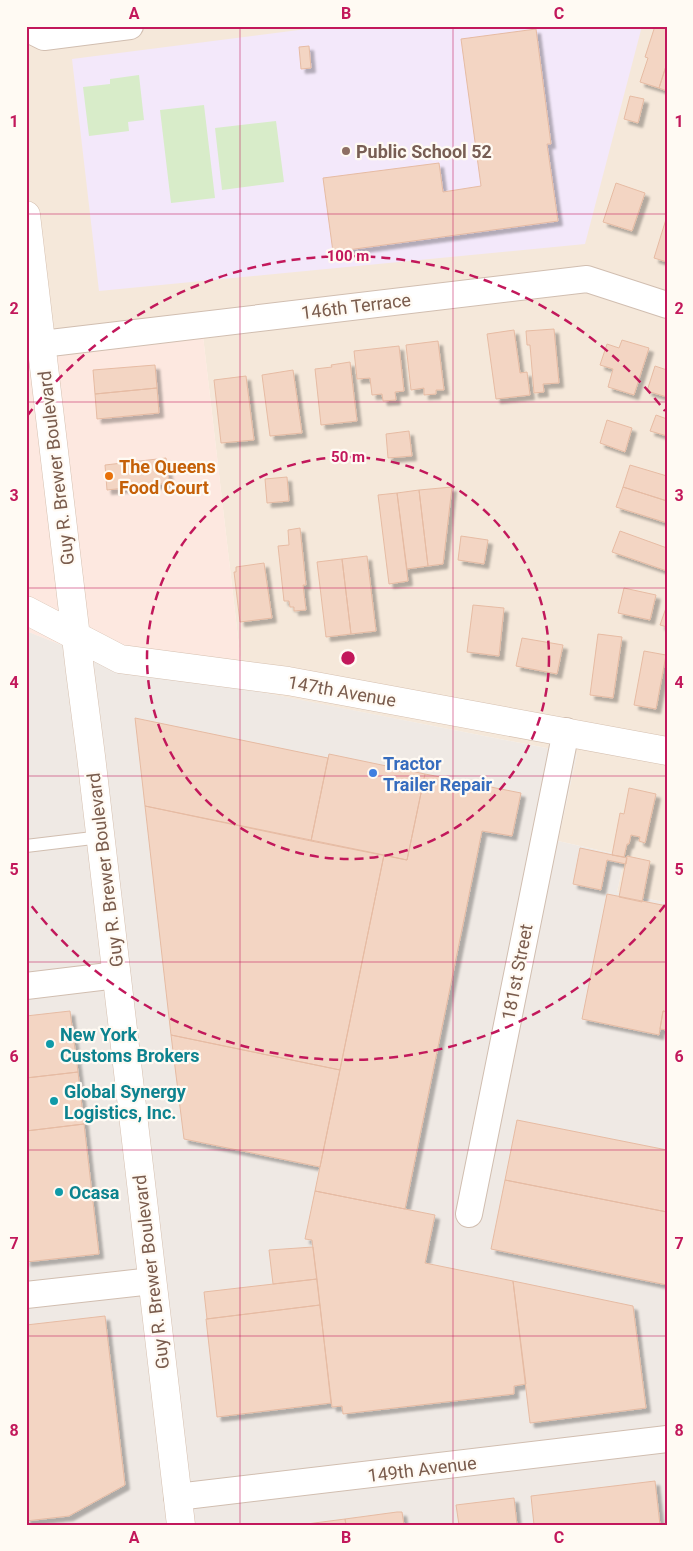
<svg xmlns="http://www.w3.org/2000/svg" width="693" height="1551" viewBox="0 0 693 1551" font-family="Roboto,sans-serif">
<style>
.residential{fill:#f5e8da}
.commercial{fill:#fde8e0}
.industrial{fill:#efe9e4}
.education{fill:#f3e8fa}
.green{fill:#d8ecc9}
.building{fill:#f3d5c3;stroke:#e6bba3;filter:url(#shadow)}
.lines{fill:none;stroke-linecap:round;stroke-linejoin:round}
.lane-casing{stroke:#d1beb0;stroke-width:14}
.street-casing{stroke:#d1beb0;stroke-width:28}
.secondary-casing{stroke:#d6c0b0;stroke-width:29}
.lane{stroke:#fff;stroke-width:12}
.street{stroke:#fff;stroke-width:26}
.secondary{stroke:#fff;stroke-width:28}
.grid{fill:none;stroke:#c2185b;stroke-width:1;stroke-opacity:0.55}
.ring{fill:none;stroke:#c2185b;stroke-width:2.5;stroke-dasharray:9 6}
.education-dot{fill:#8d6e63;stroke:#fffaf3;stroke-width:2}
.food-dot{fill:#e8710a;stroke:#fffaf3;stroke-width:2}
.shop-dot{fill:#3f7fe0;stroke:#fffaf3;stroke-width:2}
.culture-dot{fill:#0f9aa8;stroke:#fffaf3;stroke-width:2}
.labels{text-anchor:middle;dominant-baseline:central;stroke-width:4.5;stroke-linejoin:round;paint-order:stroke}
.education-label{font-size:18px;font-weight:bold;fill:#785e54;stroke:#fffaf3;text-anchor:start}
.street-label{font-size:18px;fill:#7a5c4d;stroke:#fffaf3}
.food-label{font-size:18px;font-weight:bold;fill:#c56008;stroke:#fffaf3;text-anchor:start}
.shop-label{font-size:18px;font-weight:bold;fill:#366cbe;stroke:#fffaf3;text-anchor:start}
.culture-label{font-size:18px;font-weight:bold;fill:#0d838f;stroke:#fffaf3;text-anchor:start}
.centre{fill:#c2185b;stroke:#fffaf3;stroke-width:2.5}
.ring-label{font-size:15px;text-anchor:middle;font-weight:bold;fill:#c2185b;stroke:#fffaf3;stroke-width:4.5;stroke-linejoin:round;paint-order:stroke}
.neatline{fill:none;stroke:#c2185b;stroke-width:2}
.grid-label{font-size:16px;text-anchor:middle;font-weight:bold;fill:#c2185b}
</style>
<defs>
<filter id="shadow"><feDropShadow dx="4.5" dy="4.5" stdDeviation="1" flood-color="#0004"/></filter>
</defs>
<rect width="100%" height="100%" fill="#fdf6ec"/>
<path class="residential" d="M 26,26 L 667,26 L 667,903 L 617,892 L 625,856 L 558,841 L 577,754 L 244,689 L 203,336 L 26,357 Z"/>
<path class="commercial" d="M 203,336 L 244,689 L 102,661 L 26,631 L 26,357 Z"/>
<path class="industrial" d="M 26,631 L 102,661 L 577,754 L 558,841 L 625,856 L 617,892 L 667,903 L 667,1525 L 26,1525 Z"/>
<path class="education" d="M 330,26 L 642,26 L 585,244 L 99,291 L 72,59 Z"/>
<path class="green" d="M 139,75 L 144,120 L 128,122 L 129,131 L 89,136 L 83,87 L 110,84 L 110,79 Z
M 204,105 L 215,198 L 171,203 L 160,110 Z
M 276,121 L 284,182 L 222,190 L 215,128 Z"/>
<path class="building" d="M 655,26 L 667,26 L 667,63 L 659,88 L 640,82 L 648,58 L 645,57 Z
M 536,29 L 551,144 L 547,144 L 558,221 L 333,252 L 323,178 L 439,163 L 443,192 L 481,186 L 461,39 Z
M 309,46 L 311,68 L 301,69 L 299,47 Z
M 667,63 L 667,91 L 659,88 Z
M 630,96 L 644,99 L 638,123 L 624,119 Z
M 616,183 L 645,193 L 632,231 L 603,222 Z
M 667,216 L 667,262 L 654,258 Z
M 554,329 L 559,383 L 543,384 L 544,392 L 534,393 L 530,345 L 527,345 L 526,331 Z
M 514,330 L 520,373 L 527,372 L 530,395 L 496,399 L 487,334 Z
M 622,340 L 649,348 L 634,395 L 608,387 L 613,369 L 600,365 L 607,344 L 619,348 Z
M 438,341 L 444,390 L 436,390 L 436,394 L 424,395 L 424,388 L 411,390 L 406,345 Z
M 399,346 L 404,391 L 395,392 L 396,400 L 383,401 L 382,394 L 372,395 L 370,378 L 357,379 L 354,351 Z
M 350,362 L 357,421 L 321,425 L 315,369 L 332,367 L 331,365 Z
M 155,365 L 157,388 L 95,394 L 93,370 Z
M 655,366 L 667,370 L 667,397 L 647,391 Z
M 293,370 L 302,433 L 270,436 L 262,375 Z
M 246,376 L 254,440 L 221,443 L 214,380 Z
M 157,388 L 159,413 L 97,419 L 95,394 Z
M 656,415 L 667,419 L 667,436 L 650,431 Z
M 607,420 L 632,428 L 625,452 L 600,443 Z
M 409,431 L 412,456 L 388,458 L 386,434 Z
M 166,458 L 169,483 L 107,490 L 105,465 Z
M 630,465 L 667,476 L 667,501 L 623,487 Z
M 287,477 L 289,501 L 267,503 L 265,479 Z
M 452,487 L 443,564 L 428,566 L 419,490 Z
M 623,487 L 667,501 L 667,523 L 616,507 Z
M 419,490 L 428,566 L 407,569 L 397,493 Z
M 397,493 L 408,581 L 389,584 L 378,495 Z
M 300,528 L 306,585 L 303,585 L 306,610 L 294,611 L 294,607 L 290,607 L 289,601 L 284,601 L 278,546 L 289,545 L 288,530 Z
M 620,531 L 667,548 L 667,571 L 612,552 Z
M 461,536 L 488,540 L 484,564 L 458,560 Z
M 367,556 L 376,631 L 351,634 L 342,559 Z
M 342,559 L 351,634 L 326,637 L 317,562 Z
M 264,563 L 272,618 L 240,622 L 234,572 L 236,572 L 236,567 Z
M 624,588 L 656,595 L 650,620 L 618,613 Z
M 473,605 L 504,608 L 499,656 L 467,652 Z
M 667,605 L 667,627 L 660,625 Z
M 598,634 L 622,637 L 613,698 L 590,695 Z
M 522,638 L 563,645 L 557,674 L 516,666 Z
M 644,651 L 666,655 L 656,709 L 634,705 Z
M 135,718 L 328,758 L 311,841 L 145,806 Z
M 329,754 L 425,774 L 407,860 L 311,841 Z
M 425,774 L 521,793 L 512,836 L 482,831 L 405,1209 L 315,1191 L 384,855 L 407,860 Z
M 629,788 L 656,794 L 645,843 L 639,841 L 640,837 L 631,835 L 629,844 L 627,844 L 624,857 L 612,855 L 620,813 L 624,814 Z
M 145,806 L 384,855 L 340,1070 L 171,1035 Z
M 580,848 L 627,858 L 626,864 L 607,860 L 601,890 L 573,884 Z
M 627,856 L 650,861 L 642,902 L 619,897 Z
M 607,894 L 667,906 L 667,1012 L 663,1011 L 659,1035 L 582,1019 Z
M 70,1011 L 78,1072 L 26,1078 L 26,1016 Z
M 663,1011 L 667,1012 L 667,1030 L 660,1029 Z
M 171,1035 L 340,1070 L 320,1167 L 184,1139 Z
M 78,1072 L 84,1124 L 26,1131 L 26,1078 Z
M 517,1120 L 667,1150 L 667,1212 L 505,1180 Z
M 84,1124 L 99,1254 L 26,1262 L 26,1131 Z
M 505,1180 L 667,1212 L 667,1285 L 491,1249 Z
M 315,1191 L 435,1215 L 425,1263 L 513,1281 L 526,1384 L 514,1386 L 514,1394 L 343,1414 L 342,1406 L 332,1407 L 312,1240 L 305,1239 Z
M 313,1247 L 317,1279 L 273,1284 L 269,1250 Z
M 317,1279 L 320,1305 L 207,1319 L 204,1292 Z
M 513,1281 L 633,1306 L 646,1408 L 530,1423 Z
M 320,1305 L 331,1403 L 217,1417 L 206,1319 Z
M 105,1316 L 125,1485 L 69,1516 L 26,1521 L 26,1325 Z
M 655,1481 L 660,1525 L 534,1525 L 531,1496 Z
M 514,1498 L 517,1525 L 459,1525 L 456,1505 Z
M 397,1512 L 402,1512 L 404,1525 L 346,1525 L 345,1519 Z
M 345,1519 L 346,1525 L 299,1525 Z"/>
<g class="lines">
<defs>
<path id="lane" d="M 26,846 L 101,837"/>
<path id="street" d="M 26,28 L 44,37 L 130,26
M 42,344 L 587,279 L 667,305
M 26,986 L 117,975
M 469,1214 L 566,731
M 26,1295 L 152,1281
M 177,1497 L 667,1439"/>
<path id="secondary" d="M 26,215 L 80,671 L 91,756 L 181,1525
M 26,610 L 120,659 L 288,681 L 667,751"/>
</defs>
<use href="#lane" class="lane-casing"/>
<use href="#street" class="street-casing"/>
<use href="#secondary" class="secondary-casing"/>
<use href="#lane" class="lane"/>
<use href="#street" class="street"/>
<use href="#secondary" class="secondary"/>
</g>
<path class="grid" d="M 240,26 L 240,1525M 453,26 L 453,1525M 26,214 L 667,214M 26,402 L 667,402M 26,588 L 667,588M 26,776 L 667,776M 26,962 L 667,962M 26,1150 L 667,1150M 26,1336 L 667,1336"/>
<g class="ring">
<circle cx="348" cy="658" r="201"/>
<path d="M665 905A402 402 0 0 1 27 900M27 416A402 402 0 0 1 665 411"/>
</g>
<circle class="education-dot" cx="346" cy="151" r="5"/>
<circle class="food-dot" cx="109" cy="476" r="5"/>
<circle class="shop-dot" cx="373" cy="773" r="5"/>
<g class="culture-dot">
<circle cx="50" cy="1044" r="5"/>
<circle cx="54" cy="1101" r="5"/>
<circle cx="59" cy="1192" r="5"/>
</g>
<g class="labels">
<g class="education-label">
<text x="356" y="151">Public School 52</text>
</g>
<g class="street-label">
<text transform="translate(356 306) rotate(-7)">146th Terrace</text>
<text transform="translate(56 468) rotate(-97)">Guy R. Brewer Boulevard</text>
<text transform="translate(342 691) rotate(10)">147th Avenue</text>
<text transform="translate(105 870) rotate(-97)">Guy R. Brewer Boulevard</text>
<text transform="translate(517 972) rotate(-79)">181st Street</text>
<text transform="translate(151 1272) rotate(-97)">Guy R. Brewer Boulevard</text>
<text transform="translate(422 1469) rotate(-7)">149th Avenue</text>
</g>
<g class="food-label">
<text x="119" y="466">The Queens<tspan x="119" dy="21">Food Court</tspan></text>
</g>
<g class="shop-label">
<text x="383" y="763">Tractor<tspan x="383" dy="21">Trailer Repair</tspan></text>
</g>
<g class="culture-label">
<text x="60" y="1034">New York<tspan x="60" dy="21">Customs Brokers</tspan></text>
<text x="64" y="1091">Global Synergy<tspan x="64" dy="21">Logistics, Inc.</tspan></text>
<text x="69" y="1192">Ocasa</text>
</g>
</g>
<circle cx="348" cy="658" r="8" class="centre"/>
<g class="ring-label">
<text x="348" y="261">100 m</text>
<text x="348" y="462">50 m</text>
</g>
<rect width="693" height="1551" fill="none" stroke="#fffaf3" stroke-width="55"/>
<rect x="28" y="28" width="638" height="1496" class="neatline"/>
<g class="grid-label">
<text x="134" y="19">A</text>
<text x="346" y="19">B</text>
<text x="559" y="19">C</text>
<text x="14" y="127">1</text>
<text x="679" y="127">1</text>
<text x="14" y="314">2</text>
<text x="679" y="314">2</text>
<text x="14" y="501">3</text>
<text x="679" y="501">3</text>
<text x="14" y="688">4</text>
<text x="679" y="688">4</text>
<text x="14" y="875">5</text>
<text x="679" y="875">5</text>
<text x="14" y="1062">6</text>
<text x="679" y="1062">6</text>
<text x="14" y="1249">7</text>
<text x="679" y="1249">7</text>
<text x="14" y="1436">8</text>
<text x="679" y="1436">8</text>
<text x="134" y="1543">A</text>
<text x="346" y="1543">B</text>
<text x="559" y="1543">C</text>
</g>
</svg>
